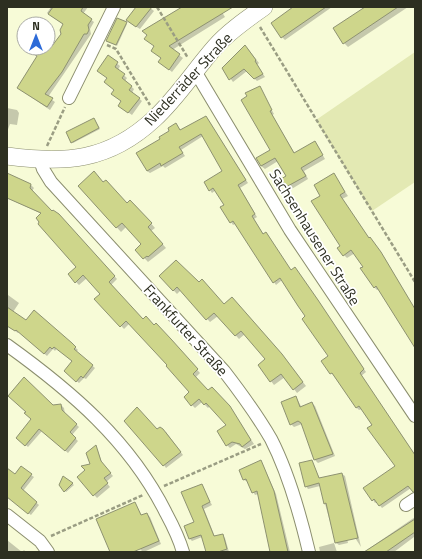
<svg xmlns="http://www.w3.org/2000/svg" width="422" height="559" viewBox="0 0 422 559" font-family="'Titillium Web',sans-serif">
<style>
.green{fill:#e3e9b3}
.shadow{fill:#0003}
.building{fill:#ced68b;stroke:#8e9271}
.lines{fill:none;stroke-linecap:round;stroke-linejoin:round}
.street-casing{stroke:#8b8e6e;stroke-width:14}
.secondary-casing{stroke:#8b8e6e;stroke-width:18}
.path{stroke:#9a9d83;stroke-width:2.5;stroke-dasharray:4 2;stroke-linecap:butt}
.street{stroke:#fff;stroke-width:12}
.secondary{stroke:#fff;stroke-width:17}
.labels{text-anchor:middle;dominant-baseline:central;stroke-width:3.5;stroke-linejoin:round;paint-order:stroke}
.street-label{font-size:15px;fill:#2d2f21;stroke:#fff}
</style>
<rect width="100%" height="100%" fill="#f7fbd7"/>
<path class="green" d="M 415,52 L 415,182 L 372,211 L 316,120 Z"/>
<path class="shadow" d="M 51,7 L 88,7 L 83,14 L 94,22 L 90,29 L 91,34 L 48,97 L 55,102 L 50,110 L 18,88 L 38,57 L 26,48 L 48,48 L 48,45 L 53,48 L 62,34 L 64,25 L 47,13 Z
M 137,7 L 149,7 L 154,11 L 140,29 L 130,23 Z
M 184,7 L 224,7 L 220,9 L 225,17 L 172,50 L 183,58 L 172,72 L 160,62 Z
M 295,7 L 332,7 L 285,40 L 282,37 Z
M 367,7 L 408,7 L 348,47 L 344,43 Z
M 126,23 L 127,24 L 117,46 L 108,41 Z
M 248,49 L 259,63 L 257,65 L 265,77 L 257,81 L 247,71 L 233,82 L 223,68 Z
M 108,56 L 120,66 L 118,70 L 127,78 L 125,81 L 134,89 L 132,93 L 142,101 L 132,115 L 122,108 L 122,102 L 108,78 Z
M 259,87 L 274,114 L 272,115 L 295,154 L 315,142 L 325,159 L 304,171 L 308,179 L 290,190 L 282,179 L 287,176 L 278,161 L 265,169 L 261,166 L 271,150 Z
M 7,108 L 17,110 L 19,113 L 17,125 L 10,124 L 7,132 Z
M 206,117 L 248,183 L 240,188 L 257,217 L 254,219 L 264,235 L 291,271 L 320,304 L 366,372 L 361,376 L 415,455 L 415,490 L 411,488 L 382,508 L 377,502 L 375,503 L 373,500 L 397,467 L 362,409 L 359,410 L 357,408 L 323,361 L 329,357 L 307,317 L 282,280 L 276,285 L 274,282 L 235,224 L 233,225 L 231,222 L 225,206 L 216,190 L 212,193 L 210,190 L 224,171 L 203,136 L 181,150 L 185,156 L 165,168 L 163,166 L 150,173 L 147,171 L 161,139 L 176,125 L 181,130 Z
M 95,120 L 100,129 L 73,143 L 72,142 Z
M 333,174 L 348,196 L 342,199 L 369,239 L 384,257 L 415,310 L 415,340 L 379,289 L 377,290 L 374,287 L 355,253 L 347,258 L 344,255 L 322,196 Z
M 7,175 L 31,185 L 34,188 L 32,191 L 52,212 L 61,217 L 117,279 L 111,285 L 143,320 L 159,327 L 200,373 L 196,377 L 208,391 L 232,411 L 254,444 L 245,449 L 236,444 L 230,448 L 227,445 L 228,425 L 210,406 L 208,408 L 202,402 L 195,408 L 192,405 L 185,397 L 191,392 L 137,330 L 130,323 L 124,329 L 96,299 L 101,294 L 87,278 L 79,285 L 76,282 L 69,274 L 77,267 L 42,214 L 7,198 Z
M 104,183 L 127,204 L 135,205 L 155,228 L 151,231 L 166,248 L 148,262 L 137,250 L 142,244 L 126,227 L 121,232 L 79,186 Z
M 160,276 L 224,305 L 236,302 L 285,359 L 306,386 L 297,393 L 285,377 L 274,385 L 271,381 L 266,359 L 245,334 L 239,339 L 218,316 L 210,322 L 181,290 L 177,294 Z
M 8,295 L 19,303 L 13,312 L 27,321 L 71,343 L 78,350 L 76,352 L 95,368 L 86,379 L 84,378 L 79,383 L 68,374 L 73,362 L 57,348 L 55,351 L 53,349 L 47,356 L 19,332 L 18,333 L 7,326 Z
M 296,397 L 302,408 L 312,403 L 315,406 L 335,456 L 318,463 L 315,460 L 302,424 L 294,427 L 291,424 Z
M 61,405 L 64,408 L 65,414 L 79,427 L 72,435 L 78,441 L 68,453 L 42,431 L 28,447 L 17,437 L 53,406 Z
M 157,430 L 166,432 L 183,455 L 166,468 L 164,465 Z
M 96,446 L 103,465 L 113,476 L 106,482 L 110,487 L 97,498 L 78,477 L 92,465 Z
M 261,461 L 276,494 L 290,552 L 272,552 L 258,494 L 255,495 L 248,482 L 244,480 Z
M 312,462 L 320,479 L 342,474 L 345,476 L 361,547 L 342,518 L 348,543 L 339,545 L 336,543 L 320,486 L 308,489 L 306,486 Z
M 7,469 L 15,475 L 31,475 L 34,477 L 23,491 L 39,505 L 31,515 L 7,497 Z
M 64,477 L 74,485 L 66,492 L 60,485 Z
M 201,485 L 212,505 L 204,509 L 215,537 L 222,535 L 225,538 L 229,552 L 207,552 L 202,537 L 192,541 L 190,539 L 195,522 Z
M 135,503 L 142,516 L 147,514 L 150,517 L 161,544 L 146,551 L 142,551 L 139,548 L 130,552 L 111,552 Z
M 415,517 L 415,539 L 414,537 L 394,552 L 364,552 Z
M 7,540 L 22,552 L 24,550 L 26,552 L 7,552 Z
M 334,543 L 337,552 L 320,552 L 319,547 Z"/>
<path class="building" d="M 53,7 L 83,7 L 81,11 L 92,19 L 88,25 L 89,30 L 87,34 L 84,34 L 62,72 L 45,94 L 53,98 L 47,107 L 17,88 L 37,56 L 25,48 L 48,48 L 48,43 L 52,46 L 61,34 L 60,30 L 63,24 L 48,14 Z
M 136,7 L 152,7 L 136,27 L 126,20 Z
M 182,7 L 233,7 L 169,46 L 180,54 L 169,70 L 158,62 L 161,58 L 151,51 L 154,46 L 144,39 L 147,35 L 142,31 Z
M 293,7 L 326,7 L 281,38 L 271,23 Z
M 365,7 L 398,7 L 343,44 L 333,28 Z
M 117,18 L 127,22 L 116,45 L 106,41 Z
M 245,45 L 256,60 L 255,61 L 263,74 L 254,79 L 244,69 L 229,80 L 222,68 Z
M 108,55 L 118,62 L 115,67 L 125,74 L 122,78 L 132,86 L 129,90 L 140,98 L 128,113 L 118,106 L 121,101 L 111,94 L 114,90 L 104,82 L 107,78 L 97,71 Z
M 260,86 L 272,110 L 270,111 L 294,153 L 315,141 L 323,155 L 301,168 L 306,176 L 286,187 L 281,179 L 286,176 L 275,158 L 261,166 L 256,158 L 270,150 L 241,100 L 247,96 L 245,93 Z
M 206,116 L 246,180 L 238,185 L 255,214 L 252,216 L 263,234 L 266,232 L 291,270 L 295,267 L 318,300 L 364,369 L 360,373 L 415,455 L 415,492 L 413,492 L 408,486 L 379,506 L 374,499 L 372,501 L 363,488 L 395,466 L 367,428 L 372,425 L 359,406 L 356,408 L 332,373 L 330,374 L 321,361 L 328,356 L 302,319 L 305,316 L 298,306 L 280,278 L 273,283 L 233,221 L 230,223 L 220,207 L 224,205 L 213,188 L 209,191 L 204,182 L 222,171 L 201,134 L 179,147 L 183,153 L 161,166 L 160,163 L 147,171 L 136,153 L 160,139 L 159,137 L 169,131 L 168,128 L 176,123 L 180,130 Z
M 94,118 L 99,128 L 71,143 L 66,132 Z
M 94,171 L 103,182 L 106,180 L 127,203 L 130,200 L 152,223 L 148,227 L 163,244 L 148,257 L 147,256 L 143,259 L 135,250 L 141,244 L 122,223 L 116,228 L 78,186 Z
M 7,173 L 31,184 L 30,188 L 52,211 L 53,210 L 59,214 L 115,276 L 109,282 L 143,319 L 146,316 L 154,325 L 156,323 L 171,339 L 198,369 L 193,374 L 208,390 L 212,387 L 230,406 L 251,440 L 242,447 L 240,444 L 232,442 L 226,446 L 217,431 L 226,425 L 206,403 L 204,405 L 199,399 L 191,406 L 184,397 L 189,392 L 166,366 L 167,365 L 126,321 L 120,327 L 94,299 L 100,294 L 83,275 L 75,283 L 68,274 L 76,267 L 38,224 L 39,222 L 36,218 L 41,213 L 7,198 Z
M 334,173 L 345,192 L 340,195 L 369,238 L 370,237 L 381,252 L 415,309 L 415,348 L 376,286 L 374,288 L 360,268 L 363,267 L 351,250 L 343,256 L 337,248 L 340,246 L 311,201 L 320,196 L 314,185 Z
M 176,260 L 199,282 L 202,279 L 224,304 L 232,297 L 282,354 L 303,382 L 293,390 L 281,374 L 270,382 L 258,365 L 265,359 L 241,331 L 235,336 L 214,313 L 206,320 L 177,287 L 173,291 L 159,276 Z
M 7,307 L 26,320 L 34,310 L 72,343 L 76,347 L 74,349 L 93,365 L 83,378 L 81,376 L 76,382 L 64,371 L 72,361 L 54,347 L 52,349 L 50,347 L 44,354 L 16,330 L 15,331 L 7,326 Z
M 24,377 L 53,405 L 61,404 L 62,410 L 77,424 L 70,432 L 76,438 L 65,451 L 39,429 L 25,446 L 16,438 L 31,419 L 24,413 L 26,412 L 8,396 Z
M 296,396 L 300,407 L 312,402 L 333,454 L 314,460 L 301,423 L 298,421 L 290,425 L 281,402 Z
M 137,407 L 157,429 L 160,427 L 163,429 L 181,452 L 163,466 L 124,421 Z
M 96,445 L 101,461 L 111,473 L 104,478 L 108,483 L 93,496 L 77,477 L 85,470 L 81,466 L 90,464 L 86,453 Z
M 261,460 L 274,491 L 288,552 L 270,552 L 257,491 L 252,493 L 246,479 L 243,480 L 239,470 Z
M 312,460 L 319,478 L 342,473 L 358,538 L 335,543 L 326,503 L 324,504 L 319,483 L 305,487 L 299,463 Z
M 21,466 L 32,474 L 21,488 L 37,502 L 28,514 L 7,497 L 7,468 L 15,474 Z
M 63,476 L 73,483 L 64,492 L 59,485 Z
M 202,484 L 210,502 L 202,506 L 214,536 L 223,534 L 227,549 L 218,552 L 206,552 L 201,535 L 189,539 L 184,526 L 194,522 L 181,492 Z
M 135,502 L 141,515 L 147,513 L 159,541 L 133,552 L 110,552 L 96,519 Z
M 415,519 L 415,532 L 386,552 L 364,552 Z"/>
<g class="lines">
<defs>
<path id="street" d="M 195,71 L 290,230 L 415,416
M 69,98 L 114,7
M 40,160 L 43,169 L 51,182 L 224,371 C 241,393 257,415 271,439 C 289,474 300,514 309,552
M 7,345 C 71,391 130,441 166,513 C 173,526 179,538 183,552
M 406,505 L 415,499
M 7,515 L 40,541 L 48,552"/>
<path id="secondary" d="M 7,156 C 65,164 109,161 154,119 C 177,98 194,71 215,47 C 228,32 247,19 264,7"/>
</defs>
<use href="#street" class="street-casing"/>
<use href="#secondary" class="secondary-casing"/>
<path class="path" d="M 157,7 L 188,58
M 260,27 L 415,282
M 107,45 L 116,49 L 150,105
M 47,146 L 65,107
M 164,486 L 261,444
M 51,536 L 143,495"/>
<use href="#street" class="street"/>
<use href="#secondary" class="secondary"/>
</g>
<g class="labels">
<g class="street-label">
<text transform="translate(188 79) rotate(-47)">Niederräder Straße</text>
<text transform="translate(315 237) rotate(58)">Sachsenhausener Straße</text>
<text transform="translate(186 330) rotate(48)">Frankfurter Straße</text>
</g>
</g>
<rect width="422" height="559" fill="none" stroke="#2d2f21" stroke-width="16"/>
<g transform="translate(36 36)"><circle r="19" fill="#ffffff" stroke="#abaca6"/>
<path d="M0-3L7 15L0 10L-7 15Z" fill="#2d6bd8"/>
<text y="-6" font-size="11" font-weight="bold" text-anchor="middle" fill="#2d2f21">N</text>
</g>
</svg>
